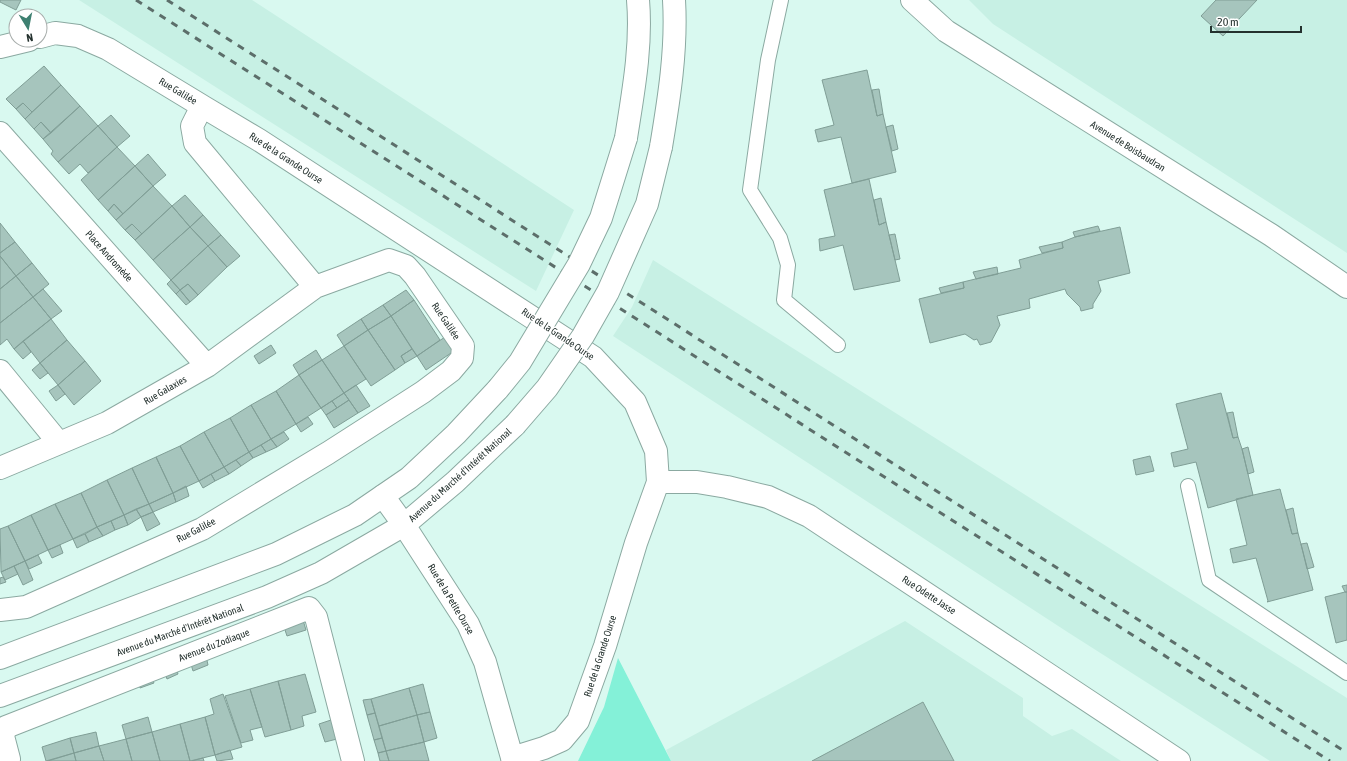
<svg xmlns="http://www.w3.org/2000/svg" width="1347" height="761" viewBox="0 0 1347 761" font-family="'Asap Condensed',sans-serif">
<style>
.built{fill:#c7f0e4}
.green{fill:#84f1d8}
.building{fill:#a6c5bd;stroke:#809e96}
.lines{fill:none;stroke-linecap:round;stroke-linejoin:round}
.lane-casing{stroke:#8ba9a1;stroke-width:16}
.street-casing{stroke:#8ba9a1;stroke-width:24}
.primary-casing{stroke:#8ba9a1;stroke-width:24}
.lane{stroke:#fff;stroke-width:14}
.street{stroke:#fff;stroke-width:22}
.primary{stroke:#fff;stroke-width:22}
.rail{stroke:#5c6e6a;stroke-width:3;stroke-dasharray:7 7;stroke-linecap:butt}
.primary-bridge-casing{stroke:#8ba9a1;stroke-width:24;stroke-linecap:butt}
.primary-bridge{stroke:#fff;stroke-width:22}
.labels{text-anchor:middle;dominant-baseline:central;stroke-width:3;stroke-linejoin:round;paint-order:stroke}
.street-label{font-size:10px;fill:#24312e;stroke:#fff}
</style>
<rect width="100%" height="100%" fill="#d9f9f0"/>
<path class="built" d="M 79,0 L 252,0 L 574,210 L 536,291 Z
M 969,0 L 1347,0 L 1347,253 L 993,24 Z
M 653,260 L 1347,698 L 1347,761 L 1270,761 L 1069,633 L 613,336 L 632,307 Z
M 905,621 L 1023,698 L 1023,716 L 1052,736 L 1072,729 L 1121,761 L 671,761 L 666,750 Z"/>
<path class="green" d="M 618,658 L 671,761 L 578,761 L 604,707 Z"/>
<path class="building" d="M 0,0 L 21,0 L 16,10 L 0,2 Z
M 1216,0 L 1257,0 L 1223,36 L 1201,16 Z
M 44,66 L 61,85 L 32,112 L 23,103 L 16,109 L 6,99 Z
M 867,70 L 877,116 L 883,114 L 896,172 L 852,183 L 841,137 L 818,142 L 815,130 L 834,125 L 822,80 Z
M 61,85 L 80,106 L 51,133 L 41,122 L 34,129 L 25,119 Z
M 879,89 L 883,114 L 877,116 L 872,90 Z
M 23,103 L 32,112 L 25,119 L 16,109 Z
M 80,106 L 98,126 L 58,162 L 51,154 L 53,151 L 43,139 Z
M 111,115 L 130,136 L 117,147 L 98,126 Z
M 41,122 L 51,133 L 43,139 L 34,129 Z
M 893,125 L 898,149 L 892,151 L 886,127 Z
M 98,126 L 117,147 L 88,173 L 80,164 L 69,174 L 58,162 Z
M 117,147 L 135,166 L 98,200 L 81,180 Z
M 148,154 L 166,175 L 153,186 L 135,166 Z
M 135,166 L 153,186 L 123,214 L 114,204 L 108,211 L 98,200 Z
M 869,179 L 879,225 L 886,222 L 900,281 L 854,290 L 843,245 L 820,251 L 819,239 L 835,236 L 824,190 Z
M 153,186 L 172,206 L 142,234 L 132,224 L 125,230 L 116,220 Z
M 185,195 L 203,215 L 190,227 L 172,206 Z
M 881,198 L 886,222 L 879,225 L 874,200 Z
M 114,204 L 123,214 L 116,220 L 108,211 Z
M 172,206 L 190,227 L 153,260 L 135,240 Z
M 203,215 L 221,235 L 208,246 L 190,227 Z
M 0,223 L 15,242 L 0,253 Z
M 132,224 L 142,234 L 135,240 L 125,230 Z
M 1098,226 L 1100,231 L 1075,237 L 1073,232 Z
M 190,227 L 208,246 L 171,280 L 153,260 Z
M 1120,227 L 1130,273 L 1098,281 L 1101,291 L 1093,304 L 1093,308 L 1081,311 L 1080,307 L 1067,294 L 1065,289 L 1029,299 L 1030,308 L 997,316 L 1000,325 L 991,342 L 980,345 L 977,339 L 974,340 L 965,334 L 930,343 L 919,299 L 964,288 L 963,282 L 1021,268 L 1019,260 L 1063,248 L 1062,242 L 1075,237 Z
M 895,234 L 900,259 L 895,260 L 889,235 Z
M 221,235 L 240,256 L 227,267 L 208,246 Z
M 15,242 L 32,263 L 16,276 L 0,256 L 0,253 Z
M 1062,242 L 1063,248 L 1042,253 L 1039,247 Z
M 208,246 L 227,267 L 198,295 L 188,284 L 180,290 L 171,280 Z
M 0,256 L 16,276 L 0,289 Z
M 32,263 L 49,284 L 33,297 L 16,276 Z
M 997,267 L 998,274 L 976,279 L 973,272 Z
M 16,276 L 33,297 L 0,323 L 0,289 Z
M 171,280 L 180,290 L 176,294 L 167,284 Z
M 963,282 L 964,288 L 941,293 L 939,288 Z
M 188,284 L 198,295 L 190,302 L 180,290 Z
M 43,289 L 62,311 L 51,319 L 33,297 Z
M 180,290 L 190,302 L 186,305 L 176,294 Z
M 406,290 L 414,300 L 391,316 L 383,305 Z
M 33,297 L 51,319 L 14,349 L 7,339 L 0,345 L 0,323 Z
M 414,300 L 440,340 L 417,356 L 391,316 Z
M 383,305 L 391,316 L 368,330 L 361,319 Z
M 391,316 L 412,349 L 401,356 L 405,363 L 395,370 L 368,330 Z
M 51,319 L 67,340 L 40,363 L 23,341 Z
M 361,319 L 368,330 L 344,346 L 337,335 Z
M 368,330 L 395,370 L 371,386 L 344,346 Z
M 445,337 L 454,351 L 426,370 L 417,356 Z
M 67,340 L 85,361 L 58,385 L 40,363 Z
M 23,341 L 31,352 L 23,359 L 14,349 Z
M 271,345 L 276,353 L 259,364 L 254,356 Z
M 344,346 L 366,379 L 344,393 L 322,360 Z
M 412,349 L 417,356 L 405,363 L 401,356 Z
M 316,350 L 322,360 L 299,375 L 293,365 Z
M 322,360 L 344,393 L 321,408 L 299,375 Z
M 85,361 L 101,381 L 74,405 L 58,385 Z
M 40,363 L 48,373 L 40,379 L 32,370 Z
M 299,375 L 321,408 L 296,424 L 276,391 Z
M 58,385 L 65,394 L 56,401 L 49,391 Z
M 356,385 L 370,406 L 358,413 L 344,393 Z
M 276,391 L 296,424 L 271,439 L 251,405 Z
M 344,393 L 349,400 L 337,408 L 332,401 Z
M 1221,393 L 1233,438 L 1238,437 L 1242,449 L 1253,495 L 1208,508 L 1196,462 L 1174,467 L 1171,453 L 1188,449 L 1176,404 Z
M 349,400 L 358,413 L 334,428 L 326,415 Z
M 332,401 L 337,408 L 326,415 L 321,408 Z
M 251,405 L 271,439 L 249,452 L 230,418 Z
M 1233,412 L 1238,437 L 1233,438 L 1227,413 Z
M 308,417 L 313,424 L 301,432 L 296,424 Z
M 230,418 L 249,452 L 224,467 L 204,432 Z
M 204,432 L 224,467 L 199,481 L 180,446 Z
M 284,432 L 289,439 L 277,447 L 271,439 Z
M 271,439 L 277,447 L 266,452 L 261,445 Z
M 261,445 L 266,452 L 253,458 L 249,452 Z
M 180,446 L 199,481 L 173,493 L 156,457 Z
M 1248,447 L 1254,472 L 1248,474 L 1242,449 Z
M 249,452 L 253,458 L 241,466 L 236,460 Z
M 1150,456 L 1154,471 L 1136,475 L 1133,460 Z
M 156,457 L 173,493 L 149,504 L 132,468 Z
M 236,460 L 241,466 L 229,474 L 224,467 Z
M 224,467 L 229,474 L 215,481 L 211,474 Z
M 132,468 L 149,504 L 124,515 L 107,480 Z
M 211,474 L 215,481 L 203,488 L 199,481 Z
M 107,480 L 124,515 L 97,527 L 81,493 Z
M 186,486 L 189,496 L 176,502 L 173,493 Z
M 1280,489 L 1292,534 L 1298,533 L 1313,590 L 1267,602 L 1268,601 L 1256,558 L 1233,563 L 1230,549 L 1247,545 L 1236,499 Z
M 81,493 L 97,527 L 73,539 L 55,504 Z
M 173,493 L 176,502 L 153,512 L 149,504 Z
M 55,504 L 73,539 L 48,550 L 31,515 Z
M 149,504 L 153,512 L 141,517 L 136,509 Z
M 1293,508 L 1298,533 L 1292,534 L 1286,510 Z
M 136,509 L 141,517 L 128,525 L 124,515 Z
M 153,512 L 160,524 L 147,531 L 141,517 Z
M 31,515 L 48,550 L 25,561 L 8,526 Z
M 124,515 L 128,525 L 115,530 L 111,521 Z
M 111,521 L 115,530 L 103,536 L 97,527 Z
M 8,526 L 25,561 L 1,572 L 0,529 Z
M 97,527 L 103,536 L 89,542 L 85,534 Z
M 85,534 L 89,542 L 77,548 L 73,539 Z
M 1307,543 L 1314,567 L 1307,569 L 1301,544 Z
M 60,545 L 63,553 L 52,558 L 48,550 Z
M 38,555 L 42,563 L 29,569 L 25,561 Z
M 25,561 L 33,580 L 23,585 L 14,566 Z
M 14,566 L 18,574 L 5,580 L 1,572 Z
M 3,577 L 6,582 L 0,584 L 0,578 Z
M 1347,585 L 1347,592 L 1345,592 L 1342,586 Z
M 1345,592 L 1347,592 L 1347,640 L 1336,643 L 1325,597 Z
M 303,620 L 306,630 L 287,636 L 284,627 Z
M 206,656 L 208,665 L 193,671 L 190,661 Z
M 176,667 L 178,674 L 167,679 L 164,671 Z
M 305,674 L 316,712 L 302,716 L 304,726 L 291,730 L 278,681 Z
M 151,676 L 154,683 L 140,688 L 138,681 Z
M 278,681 L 291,730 L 265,737 L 250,689 Z
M 423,684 L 430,712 L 417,715 L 409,688 Z
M 409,688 L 417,715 L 379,726 L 371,699 Z
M 250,689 L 262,727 L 250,730 L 253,740 L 241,743 L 225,696 Z
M 223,694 L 242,747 L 215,755 L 205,717 L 214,714 L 210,699 Z
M 371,699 L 375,713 L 367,715 L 363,700 Z
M 923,702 L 954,761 L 812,761 Z
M 430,712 L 437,738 L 424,742 L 417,715 Z
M 375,713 L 382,738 L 374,740 L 367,715 Z
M 417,715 L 424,742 L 386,751 L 379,726 Z
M 148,717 L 152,732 L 126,739 L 122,725 Z
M 205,717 L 215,755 L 190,761 L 180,724 Z
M 331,720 L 337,739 L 325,742 L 319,724 Z
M 180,724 L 190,761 L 160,761 L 152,732 Z
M 96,732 L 99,746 L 74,753 L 70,738 Z
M 152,732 L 160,761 L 132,761 L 126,739 Z
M 70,738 L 74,753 L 46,761 L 42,747 Z
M 382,738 L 386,751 L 378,753 L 374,740 Z
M 126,739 L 132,761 L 104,761 L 99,746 Z
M 424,742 L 429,761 L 389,761 L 386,751 Z
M 99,746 L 104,761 L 76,761 L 74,753 Z
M 230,750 L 233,759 L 217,761 L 215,755 Z
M 386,751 L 389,761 L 380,761 L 378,753 Z
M 74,753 L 76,761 L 48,761 Z
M 203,758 L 204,761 L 192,761 Z"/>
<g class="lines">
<defs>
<path id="lane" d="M 781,0 L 768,60 L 750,190 L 780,238 L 788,265 L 784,300 L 838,345
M 1188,486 L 1209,580 L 1347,673"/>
<path id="street" d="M 912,0 L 946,31 L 1271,235 L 1347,287
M 0,47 L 29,40
M 202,106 L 259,140 L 593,357 L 635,402 L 656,451 L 658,482 L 636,543 L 605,646 L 578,721 L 562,740 L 544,748 L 512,758
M 0,133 L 207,366
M 0,371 L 59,443
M 0,468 L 107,423 L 207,366 L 315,287
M 658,482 L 697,482 L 727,487 L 768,497 L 809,516 L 1179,761
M 383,496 L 404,525 L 468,624 L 485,662 L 513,761
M 0,610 L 26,607 L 202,529 L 328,453 L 423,392 L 451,371 L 462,358 L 463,346 L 415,276 L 406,266 L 389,260 L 315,287 L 195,143 L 192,126 L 202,106 L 108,49 L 78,36 L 55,33 L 40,37
M 3,761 L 9,759 L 3,736 L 6,727 L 309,608 L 316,617 L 353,761"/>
<path id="primary" d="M 626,138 C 633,93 642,46 638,0
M 661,147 C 669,99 677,49 674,0
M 0,658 L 276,554 L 355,515 L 409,478 L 456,434 L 498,389
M 0,696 L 267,597 L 321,573 L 404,525 L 455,482 L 515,425"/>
</defs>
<use href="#lane" class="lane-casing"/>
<use href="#street" class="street-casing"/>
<use href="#primary" class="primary-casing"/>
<use href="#lane" class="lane"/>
<use href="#street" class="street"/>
<use href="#primary" class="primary"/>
<path class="rail" d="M 136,0 L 1330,761
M 167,0 L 1347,753"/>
<defs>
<path id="primary-bridge" d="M 498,389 L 520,362 L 579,264 L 601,218 L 626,138
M 515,425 L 547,388 L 583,336 L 608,292 L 647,204 L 661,147"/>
</defs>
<use href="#primary-bridge" class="primary-bridge-casing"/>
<use href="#primary-bridge" class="primary-bridge"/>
</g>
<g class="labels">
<g class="street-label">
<text transform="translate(178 91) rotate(31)">Rue Galilée</text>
<text transform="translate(1128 146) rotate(32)">Avenue de Boisbaudran</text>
<text transform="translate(286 158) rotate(33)">Rue de la Grande Ourse</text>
<text transform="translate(109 256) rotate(48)">Place Andromède</text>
<text transform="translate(446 321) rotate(56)">Rue Galilée</text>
<text transform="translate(558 334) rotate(34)">Rue de la Grande Ourse</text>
<text transform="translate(165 390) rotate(-30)">Rue Galaxies</text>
<text transform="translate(460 475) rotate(-42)">Avenue du Marché d'Intérêt National</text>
<text transform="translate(196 530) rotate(-27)">Rue Galilée</text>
<text transform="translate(929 595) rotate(33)">Rue Odette Jasse</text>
<text transform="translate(451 599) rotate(59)">Rue de la Petite Ourse</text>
<text transform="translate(180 630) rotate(-20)">Avenue du Marché d'Intérêt National</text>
<text transform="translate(214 645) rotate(-21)">Avenue du Zodiaque</text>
<text transform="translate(600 656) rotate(-72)">Rue de la Grande Ourse</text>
</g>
</g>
<g transform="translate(28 28) rotate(170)"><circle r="19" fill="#ffffff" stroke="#a7adab"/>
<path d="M0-3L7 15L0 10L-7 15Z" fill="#3e8071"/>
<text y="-6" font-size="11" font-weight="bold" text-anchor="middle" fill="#24312e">N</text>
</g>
<path d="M1211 26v6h90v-6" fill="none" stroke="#24312e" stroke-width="2"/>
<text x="1217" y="26" font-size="12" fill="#24312e" stroke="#ffffff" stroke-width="3" paint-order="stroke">20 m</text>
</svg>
